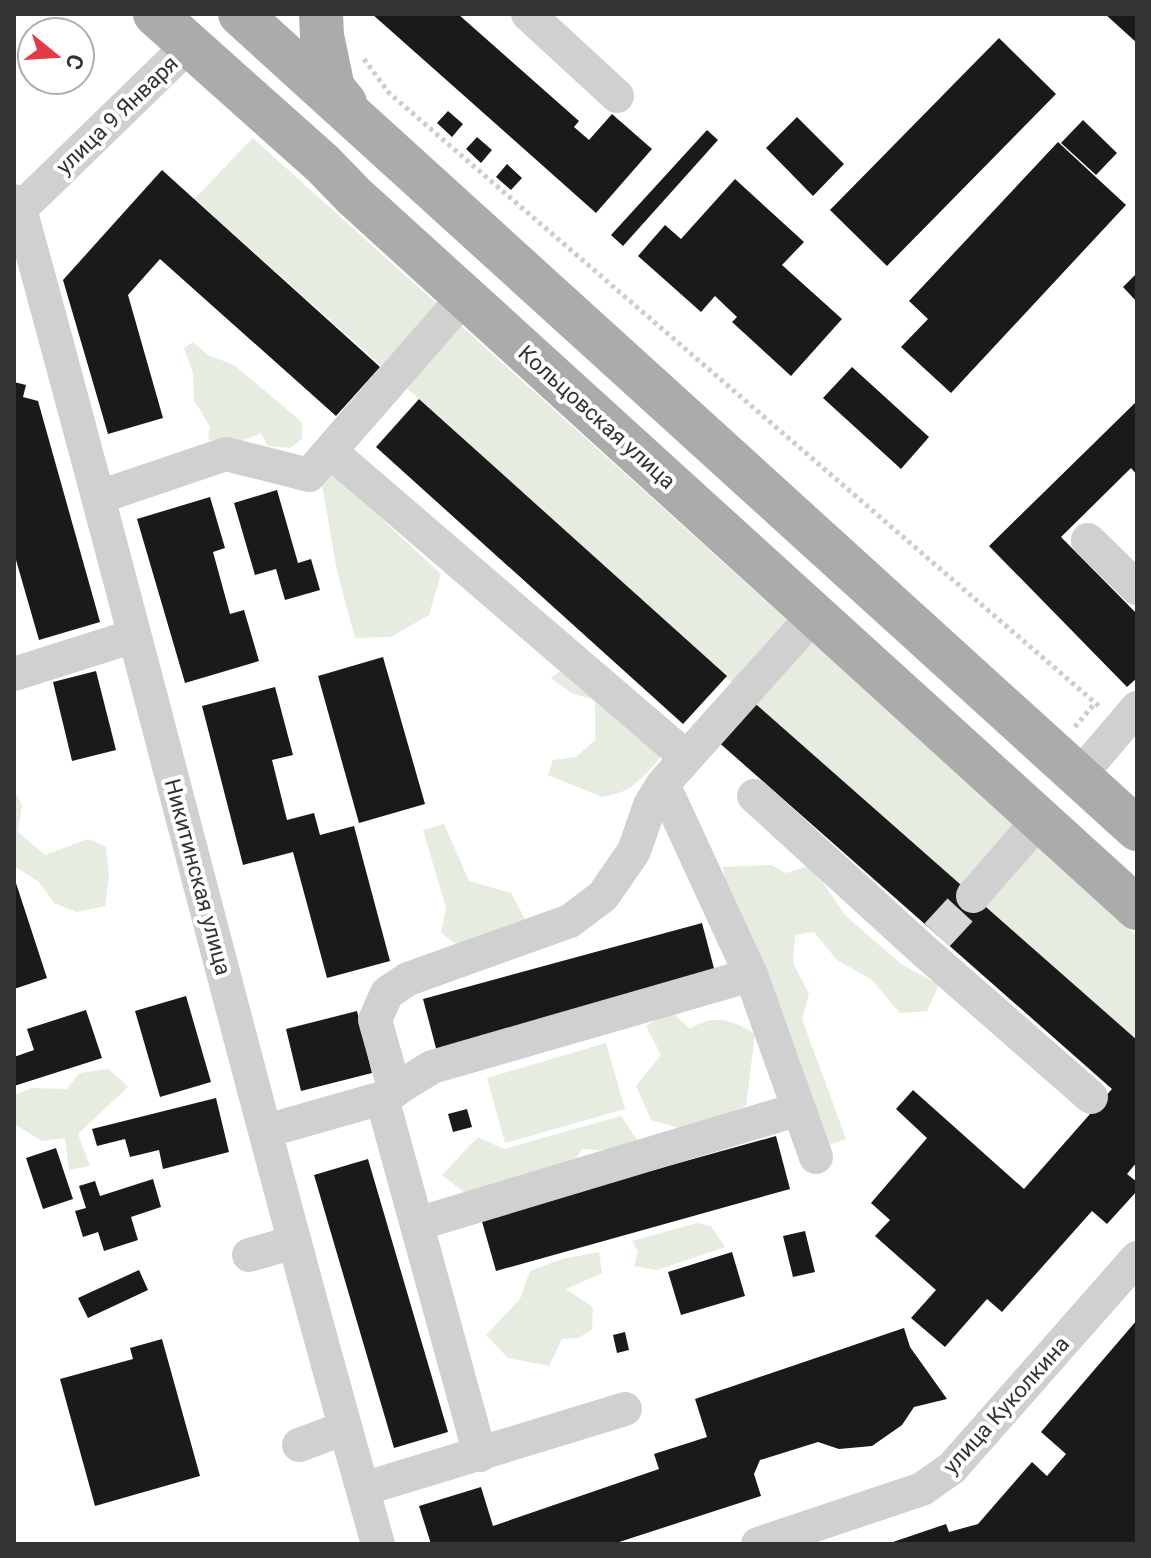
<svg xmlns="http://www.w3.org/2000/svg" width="1151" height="1558" viewBox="0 0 1151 1558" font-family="Roboto,sans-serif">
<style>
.green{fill:#e6ecdf}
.building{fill:#1a1a1a}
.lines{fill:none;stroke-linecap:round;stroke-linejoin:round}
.minor-tunnel{stroke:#d6d6d6;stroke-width:34;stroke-dasharray:34 17;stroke-linecap:butt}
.path{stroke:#cdcdcd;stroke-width:5;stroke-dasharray:4 4;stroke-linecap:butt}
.minor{stroke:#d0d0d0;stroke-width:34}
.major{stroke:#ababab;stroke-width:44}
.labels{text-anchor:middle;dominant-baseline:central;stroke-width:8;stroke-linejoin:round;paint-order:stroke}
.street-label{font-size:22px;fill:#333;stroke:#fff}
</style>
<rect width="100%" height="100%" fill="#fff"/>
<path class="green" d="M 253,138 L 1137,936 L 1137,1040 L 750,699 L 419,399 L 194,199 Z
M 193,342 L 208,355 L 234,365 L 302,422 L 302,439 L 290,448 L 268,446 L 261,433 L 227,447 L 208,439 L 210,427 L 194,400 L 193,373 L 184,348 Z
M 335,465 L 386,523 L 441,574 L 429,615 L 391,637 L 355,638 L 337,571 L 321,479 Z
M 570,664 L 665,750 C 662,758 636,785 628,789 C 620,793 611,795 602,797 L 548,775 L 553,760 L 576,757 L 595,740 L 595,700 L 571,693 L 551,678 Z
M 14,790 L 22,805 L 18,832 L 45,855 L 88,839 L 106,846 L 109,876 L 105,906 L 77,912 L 54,903 L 39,882 L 14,866 Z
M 444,824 L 469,881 L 511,893 L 525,919 L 460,947 L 441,933 L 446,908 L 423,830 Z
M 771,865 L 786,873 L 811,865 L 845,915 L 901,964 L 939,985 L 927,1011 L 900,1013 L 872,980 L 837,960 L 814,932 L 795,935 L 793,963 L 809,994 L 802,1019 L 846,1139 L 829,1145 L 727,898 L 723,867 Z
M 671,1011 L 690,1029 C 714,1013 732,1020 755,1034 L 746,1106 L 690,1131 L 651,1120 L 636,1086 L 661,1055 L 646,1026 Z
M 606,1043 L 625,1109 L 505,1143 L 487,1078 Z
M 109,1069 L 128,1087 L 78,1134 L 90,1166 L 69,1170 L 65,1138 L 42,1141 L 14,1124 L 14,1095 L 32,1088 L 67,1089 L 79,1073 Z
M 621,1116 L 638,1141 L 628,1152 L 582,1149 L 573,1163 L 465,1193 L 442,1175 L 478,1137 L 504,1149 Z
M 697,1223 L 711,1226 L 725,1247 L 657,1270 L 634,1266 L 638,1252 L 632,1241 Z
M 599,1252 L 602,1273 L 566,1289 L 593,1307 L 592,1330 L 578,1338 L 562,1339 L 549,1366 L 508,1358 L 486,1335 L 520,1299 L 530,1271 L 562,1259 Z"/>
<path class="building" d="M 372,14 L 458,14 L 579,121 L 574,127 L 589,140 L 612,114 L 652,149 L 596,213 Z
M 1105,14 L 1137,14 L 1137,43 Z
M 999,38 L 1056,94 L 887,266 L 830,210 Z
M 448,111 L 463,124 L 452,137 L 437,123 Z
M 797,117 L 844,164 L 813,196 L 766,148 Z
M 1083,120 L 1117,153 L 1096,175 L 1061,143 Z
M 707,130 L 718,140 L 623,246 L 611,235 Z
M 477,137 L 492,150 L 481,163 L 466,149 Z
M 1058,142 L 1126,205 L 951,393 L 901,347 L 928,319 L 909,301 Z
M 507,164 L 522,178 L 511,190 L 496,177 Z
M 162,170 L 380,367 L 336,416 L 160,259 L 128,295 L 163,418 L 108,434 L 63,280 Z
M 735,179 L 804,242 L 782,265 L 842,319 L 791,376 L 732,322 L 737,317 L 715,296 L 701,312 L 638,256 L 665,225 L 681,239 Z
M 1137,273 L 1137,302 L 1123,287 Z
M 852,367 L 929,437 L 901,469 L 823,398 Z
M 14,382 L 26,385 L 23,397 L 38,401 L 100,622 L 39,640 L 14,553 Z
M 419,399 L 727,676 L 683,724 L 376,447 Z
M 1137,401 L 1137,475 L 1131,468 L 1061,537 L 1137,614 L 1137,678 L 1127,687 L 989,546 Z
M 277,490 L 298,563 L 311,559 L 320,590 L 285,600 L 276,569 L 255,575 L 234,503 Z
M 210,497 L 225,548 L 213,552 L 230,614 L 244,610 L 259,661 L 185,683 L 137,519 Z
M 383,657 L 425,804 L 359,823 L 318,676 Z
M 96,671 L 116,750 L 72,761 L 53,682 Z
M 275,687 L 293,755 L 272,760 L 287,820 L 314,813 L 320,835 L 354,826 L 390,961 L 327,978 L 293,852 L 243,865 L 202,706 Z
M 750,699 L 1137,1040 L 1137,1162 L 1127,1174 L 1137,1182 L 1137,1191 L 1107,1224 L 1092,1211 L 1002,1312 L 987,1299 L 945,1347 L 911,1318 L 936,1290 L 875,1236 L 890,1220 L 871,1203 L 927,1138 L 896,1109 L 913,1090 L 1024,1189 L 1112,1089 L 715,739 Z
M 15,880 L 47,978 L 14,989 L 14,881 Z
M 702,923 L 716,976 L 437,1052 L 423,999 Z
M 186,996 L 211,1082 L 160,1097 L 135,1011 Z
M 86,1010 L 102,1058 L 14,1086 L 14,1057 L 34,1050 L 27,1029 Z
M 357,1011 L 372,1073 L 301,1091 L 286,1029 Z
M 216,1098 L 229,1152 L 163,1169 L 159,1150 L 130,1157 L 125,1139 L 97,1146 L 92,1129 Z
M 467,1109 L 472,1127 L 453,1132 L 448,1114 Z
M 776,1136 L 790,1189 L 496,1271 L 481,1218 Z
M 56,1148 L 73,1199 L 43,1209 L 26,1158 Z
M 368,1159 L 448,1432 L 394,1448 L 314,1175 Z
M 153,1179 L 161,1207 L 131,1217 L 138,1240 L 104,1251 L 98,1232 L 83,1237 L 75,1211 L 86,1208 L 79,1186 L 95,1181 L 100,1196 Z
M 805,1231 L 815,1272 L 793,1277 L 783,1236 Z
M 732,1252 L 745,1296 L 681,1315 L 668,1272 Z
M 139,1270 L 148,1290 L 88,1318 L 78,1298 Z
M 1137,1320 L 1137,1544 L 887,1544 L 946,1524 L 949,1532 L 978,1524 L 1032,1462 L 1047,1476 L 1066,1454 L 1041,1432 Z
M 904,1328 L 910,1347 L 947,1399 L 914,1407 L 902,1425 L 872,1446 L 839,1449 L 818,1442 L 760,1460 L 754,1474 L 761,1496 L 613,1544 L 431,1544 L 419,1506 L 481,1487 L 493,1526 L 659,1469 L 654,1454 L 707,1437 L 695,1399 Z
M 625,1332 L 629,1350 L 617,1353 L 613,1335 Z
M 162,1339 L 200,1476 L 95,1506 L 60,1379 L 133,1359 L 130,1348 Z"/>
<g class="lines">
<path class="minor-tunnel" d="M 937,935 L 973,896"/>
<path class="path" d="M 364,59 L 389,93 L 1100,707
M 1075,727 L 1095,703"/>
<path class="minor" d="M 528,14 L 617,96
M 14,201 L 20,209 L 28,238 C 148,673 255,1111 378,1544
M 14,215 L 189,45
M 331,452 L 686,757
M 99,497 L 226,454 L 309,475 L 465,296
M 1088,540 L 1137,588
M 14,674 L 134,636
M 1079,776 L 1137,708
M 663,784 L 751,975 L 816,1157
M 754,796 L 923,950 L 1091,1097
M 973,896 L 1039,820
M 395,1091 L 375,1020 L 387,993 L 408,979 L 570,921 L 603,896 L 634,851 L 650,805 L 663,784 L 814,615
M 382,1098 L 480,1455
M 266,1131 L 382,1098 L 432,1067 L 751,975
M 417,1224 L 799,1109
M 249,1255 L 295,1242
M 299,1445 L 345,1428
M 363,1489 L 625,1409
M 758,1544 L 922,1489 L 952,1468 L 1137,1258"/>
<path class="major" d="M 155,14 L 323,164 L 354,196 L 1137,908
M 240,14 L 1137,829
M 321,14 L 322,36 L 333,88 L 345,103"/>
</g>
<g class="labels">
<g class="street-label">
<text transform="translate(117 115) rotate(-44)">улица 9 Января</text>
<text transform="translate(597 417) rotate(42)">Кольцовская улица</text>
<text transform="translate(198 877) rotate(75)">Никитинская улица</text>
<text transform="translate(1006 1405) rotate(-48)">улица Куколкина</text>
</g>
</g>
<rect width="1151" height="1558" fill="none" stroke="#333333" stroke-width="32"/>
<g transform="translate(56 56) rotate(108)"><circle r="38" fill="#ffffff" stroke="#adadad" stroke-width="2"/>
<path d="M0-6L14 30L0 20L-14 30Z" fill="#e63946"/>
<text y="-12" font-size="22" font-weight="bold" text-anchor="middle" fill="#333333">С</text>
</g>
</svg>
